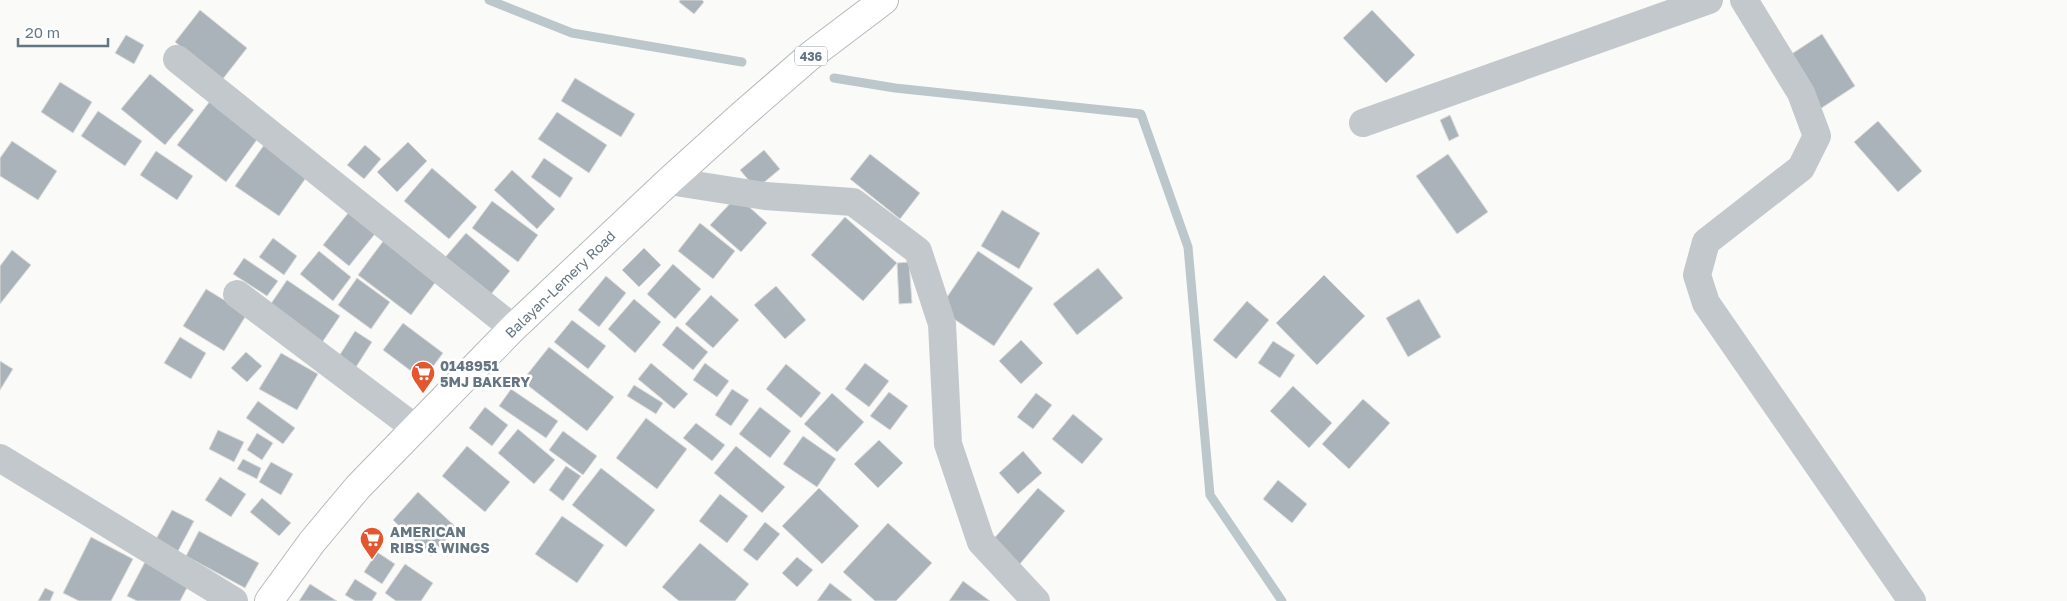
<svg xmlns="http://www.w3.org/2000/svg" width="2067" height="601" viewBox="0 0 2067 601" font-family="'Golos Text',sans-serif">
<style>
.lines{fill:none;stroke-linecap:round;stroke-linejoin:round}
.stream{stroke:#bbc7cb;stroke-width:9}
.building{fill:#aab3b9;stroke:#dcdcda}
.major-casing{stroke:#b5babe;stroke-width:30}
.minor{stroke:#c3c8cc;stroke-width:28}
.major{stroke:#fff;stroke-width:28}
.labels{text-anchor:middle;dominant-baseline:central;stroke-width:5;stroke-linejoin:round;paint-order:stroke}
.shield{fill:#fff;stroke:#939fa8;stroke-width:1}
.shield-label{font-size:12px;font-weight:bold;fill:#657683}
.street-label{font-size:14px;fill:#657683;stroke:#fff}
.poi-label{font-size:14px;font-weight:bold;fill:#657683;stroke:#fff;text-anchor:start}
</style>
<rect width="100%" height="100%" fill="#fafaf8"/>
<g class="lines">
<path class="stream" d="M 489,0 L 572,33 L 742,62
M 834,78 L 895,88 L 1141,114 L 1188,247 L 1210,495 L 1282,601"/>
</g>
<path class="building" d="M 680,0 L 702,0 L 704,2 L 694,14 L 679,2 Z
M 200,10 L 247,48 L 222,80 L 175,42 Z
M 1372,10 L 1415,55 L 1386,83 L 1343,38 Z
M 1822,34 L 1855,86 L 1820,109 L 1787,57 Z
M 126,35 L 144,45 L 134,64 L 115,53 Z
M 150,74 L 194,110 L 165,145 L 121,109 Z
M 575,78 L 635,114 L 621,137 L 561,101 Z
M 60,82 L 92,102 L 73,133 L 41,112 Z
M 210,101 L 259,137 L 226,182 L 177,145 Z
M 98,111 L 142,141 L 125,166 L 81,136 Z
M 557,112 L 607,145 L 589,173 L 538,139 Z
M 1450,115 L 1459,136 L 1449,141 L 1440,120 Z
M 1878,121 L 1922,171 L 1898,192 L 1854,142 Z
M 12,141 L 57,171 L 38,200 L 0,176 L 0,158 Z
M 408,142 L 427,161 L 397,192 L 377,172 Z
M 264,145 L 308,175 L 279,216 L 235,186 Z
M 365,145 L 381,159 L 364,179 L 347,165 Z
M 764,150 L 780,169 L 756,189 L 740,170 Z
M 156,151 L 193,176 L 177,200 L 140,175 Z
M 870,154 L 920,193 L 900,219 L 850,179 Z
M 1448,154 L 1488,212 L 1457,234 L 1416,176 Z
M 544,158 L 573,178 L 560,198 L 531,177 Z
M 432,168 L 477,207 L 449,239 L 404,201 Z
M 512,170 L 555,209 L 537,229 L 494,190 Z
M 737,196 L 767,223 L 741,252 L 710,225 Z
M 492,201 L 538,235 L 518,262 L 472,228 Z
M 356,203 L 383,224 L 349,266 L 323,245 Z
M 1002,210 L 1040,233 L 1019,269 L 981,246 Z
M 845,217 L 897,263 L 863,301 L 811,255 Z
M 700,223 L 735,251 L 713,279 L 678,251 Z
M 466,233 L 510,271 L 487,299 L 442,261 Z
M 273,238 L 297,256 L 284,275 L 259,257 Z
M 384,240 L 437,280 L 411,315 L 358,275 Z
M 644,248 L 661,265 L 639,287 L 622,270 Z
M 12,250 L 31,265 L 0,304 L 0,266 Z
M 319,251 L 351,277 L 333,301 L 300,274 Z
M 978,251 L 1033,288 L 994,346 L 939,309 Z
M 244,258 L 278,281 L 267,296 L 233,274 Z
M 909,262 L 912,303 L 899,304 L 897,263 Z
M 673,264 L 701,289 L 675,319 L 647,294 Z
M 1098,268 L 1123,298 L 1077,335 L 1053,304 Z
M 1324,275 L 1365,316 L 1317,365 L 1276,323 Z
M 606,276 L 626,293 L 599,327 L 578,310 Z
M 357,278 L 390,302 L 371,329 L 338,305 Z
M 287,280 L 340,316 L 319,347 L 266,311 Z
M 776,286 L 806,320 L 785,339 L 754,305 Z
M 206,289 L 247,314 L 224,351 L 183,326 Z
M 711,295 L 739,320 L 713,348 L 685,324 Z
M 634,299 L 661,322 L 635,353 L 608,329 Z
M 1419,299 L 1441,337 L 1408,357 L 1386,318 Z
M 1247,301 L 1269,320 L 1236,359 L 1213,340 Z
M 572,320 L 606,346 L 588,369 L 554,342 Z
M 403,323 L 443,353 L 423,380 L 383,350 Z
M 677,326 L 708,352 L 693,370 L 662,345 Z
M 355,331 L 372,342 L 356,367 L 339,356 Z
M 180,337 L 206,353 L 191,379 L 164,363 Z
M 1021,340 L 1043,363 L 1021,384 L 999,361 Z
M 1273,341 L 1295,355 L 1280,378 L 1258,363 Z
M 549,347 L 614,397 L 587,431 L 522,381 Z
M 246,352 L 262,366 L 247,382 L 231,368 Z
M 281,353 L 318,374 L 297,410 L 259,389 Z
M 0,361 L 13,369 L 0,390 Z
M 651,363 L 688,394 L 674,409 L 638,379 Z
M 705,363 L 729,381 L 717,397 L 693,380 Z
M 865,363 L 889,381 L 869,407 L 845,389 Z
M 786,364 L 821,393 L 801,418 L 766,389 Z
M 634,385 L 663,403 L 656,414 L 627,396 Z
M 1293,386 L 1332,423 L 1309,448 L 1270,411 Z
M 511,389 L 558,421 L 546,438 L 499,406 Z
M 732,389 L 749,400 L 731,426 L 715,415 Z
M 889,392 L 908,406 L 890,430 L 870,416 Z
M 832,393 L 864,422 L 837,452 L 804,424 Z
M 1036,393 L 1052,405 L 1033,429 L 1017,417 Z
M 1363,399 L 1390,423 L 1349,469 L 1322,444 Z
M 258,401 L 295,428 L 283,444 L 246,418 Z
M 485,407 L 508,425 L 492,446 L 469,428 Z
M 760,407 L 791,431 L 770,458 L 739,434 Z
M 1073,414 L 1103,439 L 1082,464 L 1052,439 Z
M 646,418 L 687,449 L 657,489 L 616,458 Z
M 696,423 L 725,445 L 712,461 L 683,438 Z
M 518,429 L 555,460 L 534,484 L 498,453 Z
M 218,430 L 244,442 L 234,462 L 209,449 Z
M 563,431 L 597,456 L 583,475 L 549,450 Z
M 257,433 L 273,443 L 262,460 L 247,450 Z
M 803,436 L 836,459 L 817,487 L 783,464 Z
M 879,440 L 903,463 L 878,488 L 854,464 Z
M 467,446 L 510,482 L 485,512 L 442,476 Z
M 736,446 L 785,487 L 762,513 L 714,473 Z
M 1023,451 L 1042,473 L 1018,494 L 999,473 Z
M 243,459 L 261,468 L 257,479 L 237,469 Z
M 271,462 L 293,474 L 281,495 L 259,482 Z
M 566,466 L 581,476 L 563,501 L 549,490 Z
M 601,468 L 655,510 L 626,547 L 572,505 Z
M 220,477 L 246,494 L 231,517 L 205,500 Z
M 1278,480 L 1307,504 L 1292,523 L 1263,499 Z
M 819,488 L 859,526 L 822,564 L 782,526 Z
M 1038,488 L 1065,511 L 1019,565 L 991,542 Z
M 418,492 L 457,528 L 431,556 L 393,520 Z
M 720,494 L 748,516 L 727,543 L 699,521 Z
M 262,498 L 291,523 L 279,536 L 250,512 Z
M 172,510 L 194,521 L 178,551 L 156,539 Z
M 562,516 L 604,545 L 577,583 L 535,554 Z
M 765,522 L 780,534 L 757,561 L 743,550 Z
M 888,523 L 932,563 L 896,601 L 875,601 L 843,572 Z
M 199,531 L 259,563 L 245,588 L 186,556 Z
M 91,537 L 133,559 L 111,601 L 79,601 L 63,593 Z
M 700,543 L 749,584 L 735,601 L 679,601 L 662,587 Z
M 377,552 L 395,564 L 382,584 L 364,572 Z
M 797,557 L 813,570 L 797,587 L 782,573 Z
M 145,562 L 189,584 L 180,601 L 137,601 L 127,596 Z
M 405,564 L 433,583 L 421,601 L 396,601 L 385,593 Z
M 355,579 L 377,593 L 372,601 L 355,601 L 345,595 Z
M 963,581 L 990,601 L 949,601 Z
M 830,583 L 852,600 L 851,601 L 817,601 Z
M 310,584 L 337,601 L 299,601 Z
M 45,588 L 54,592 L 50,601 L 38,601 Z"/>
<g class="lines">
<defs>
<path id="major" d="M 269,601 L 312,542 L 358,487 L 513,328 L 669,181 L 741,116 L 810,56 L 884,0"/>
</defs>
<use href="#major" class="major-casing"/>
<path class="minor" d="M 1744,0 L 1801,93 L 1817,136 L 1801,168 L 1706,242 L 1697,275 L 1706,303 L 1912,601
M 177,59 L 513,328
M 1363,123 L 1709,0
M 669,181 L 765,196 L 853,202 L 918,251 L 942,324 L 948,444 L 981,542 L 1036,601
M 237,294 L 415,428
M 0,458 L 234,601"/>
<use href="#major" class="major"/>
</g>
<defs>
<symbol id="supermarket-pin" viewBox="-11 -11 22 30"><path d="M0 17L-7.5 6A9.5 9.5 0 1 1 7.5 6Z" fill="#e4572e" stroke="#fff"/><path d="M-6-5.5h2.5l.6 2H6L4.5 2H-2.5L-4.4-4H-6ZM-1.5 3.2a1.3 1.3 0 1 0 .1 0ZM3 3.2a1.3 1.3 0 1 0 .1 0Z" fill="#fff"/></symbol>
</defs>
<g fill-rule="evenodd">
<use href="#supermarket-pin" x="409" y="359" width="28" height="38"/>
<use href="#supermarket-pin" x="358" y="525" width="28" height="38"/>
</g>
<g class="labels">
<rect class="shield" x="795" y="46.5" width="32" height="19" rx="4"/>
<g class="shield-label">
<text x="811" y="56">436</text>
</g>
<g class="street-label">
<text transform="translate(560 284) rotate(-44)">Balayan-Lemery Road</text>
</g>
<g class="poi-label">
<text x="440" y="365">0148951<tspan x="440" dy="16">5MJ BAKERY</tspan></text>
<text x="390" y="531">AMERICAN<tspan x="390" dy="16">RIBS &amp; WINGS</tspan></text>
</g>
</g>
<path d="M18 38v8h90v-8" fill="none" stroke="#657683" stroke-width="2.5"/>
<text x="25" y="38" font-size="15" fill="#657683" stroke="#ffffff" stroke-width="4" paint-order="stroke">20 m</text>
</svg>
